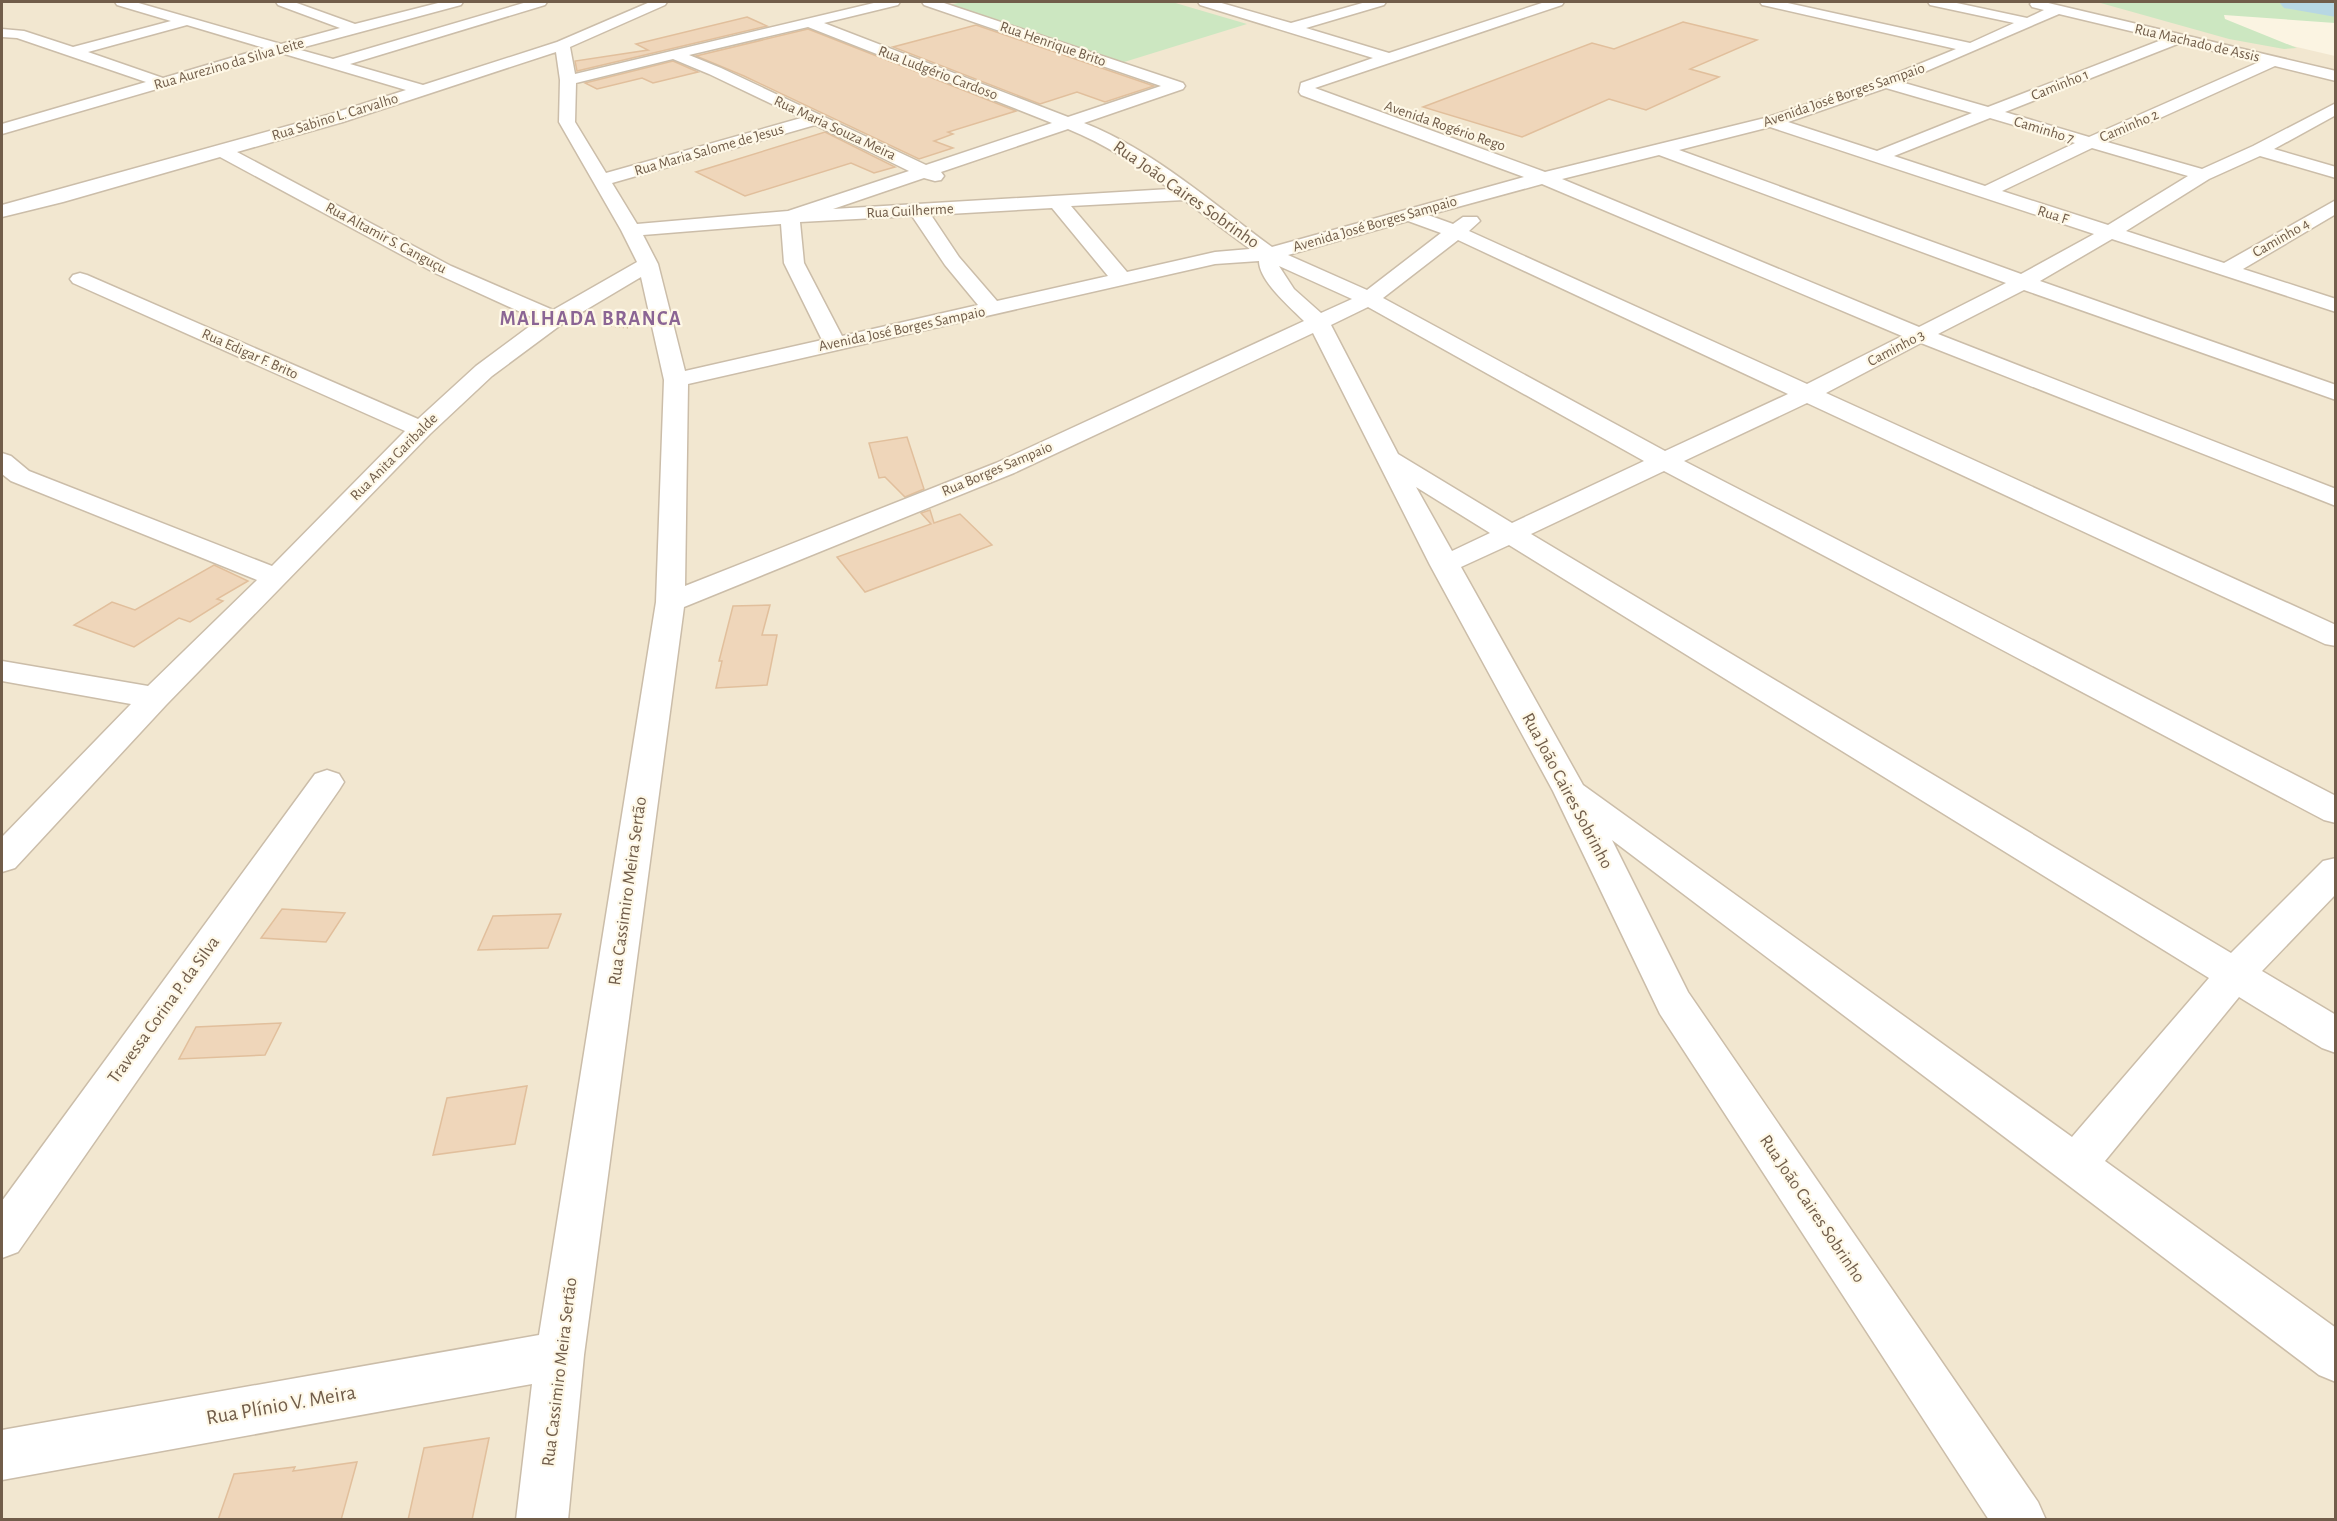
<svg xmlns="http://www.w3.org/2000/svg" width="2337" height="1521" viewBox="0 0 2337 1521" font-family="'Alegreya Sans',sans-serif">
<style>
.residential{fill:#f2e7d0}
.green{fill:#cce7c1}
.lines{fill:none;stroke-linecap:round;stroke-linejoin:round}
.river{fill:#b7d7e3;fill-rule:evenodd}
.building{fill:#efd6ba;stroke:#e1bf9c;stroke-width:1.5}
.street-casing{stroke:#cbbda9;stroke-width:3}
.path{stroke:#d4ba9e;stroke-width:2;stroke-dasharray:1 3;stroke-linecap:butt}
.street{fill:#fff;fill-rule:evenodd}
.labels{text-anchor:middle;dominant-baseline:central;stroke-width:4.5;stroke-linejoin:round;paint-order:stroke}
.far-street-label{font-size:15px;fill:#715d4a;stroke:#fef8e7}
.street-label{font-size:18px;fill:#715d4a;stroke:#fef8e7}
.far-district-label{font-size:20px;font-weight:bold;letter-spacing:1.5px;fill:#8b6594;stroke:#fef8e7}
.near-street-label{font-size:21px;fill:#715d4a;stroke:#fef8e7}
</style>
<rect width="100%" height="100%" fill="#fbf4e2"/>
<path class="residential" d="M 2,2 L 2103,2 L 2335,56 L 2335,1519 L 2,1520 Z"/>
<path class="green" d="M 962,2 L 1172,2 L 1247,24 L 1121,63 L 950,5 Z
M 2097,2 L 2335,2 L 2335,23 L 2224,15 L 2225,19 L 2297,48 L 2284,49 L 2229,39 Z"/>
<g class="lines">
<path class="river" d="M 2279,2 L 2336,2 L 2336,17 L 2284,8 Z"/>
</g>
<path class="building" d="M 747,17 L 767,26 L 577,71 L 575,61 L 648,50 L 636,44 Z
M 1683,22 L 1757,40 L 1690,69 L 1719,77 L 1646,110 L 1609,99 L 1522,137 L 1423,107 L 1592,43 L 1614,49 Z
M 976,25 L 1154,86 L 1105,102 L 1077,92 L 1040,104 L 893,47 Z
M 808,29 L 869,53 L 1016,111 L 948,132 L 953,134 L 934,141 L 953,148 L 919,159 L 744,76 L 696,56 Z
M 673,61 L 698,72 L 653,83 L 642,78 L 597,89 L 585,83 Z
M 825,132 L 895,167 L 874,173 L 851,163 L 745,196 L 696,172 Z
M 907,437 L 924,489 L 905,497 L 885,477 L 879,478 L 869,443 Z
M 930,510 L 934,523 L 960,514 L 992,545 L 865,592 L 837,557 L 931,524 L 921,513 Z
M 214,565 L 248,581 L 217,599 L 223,601 L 190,622 L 179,618 L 134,647 L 74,625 L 112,602 L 135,610 Z
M 770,605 L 762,635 L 777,635 L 767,685 L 716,688 L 722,661 L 719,661 L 733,606 Z
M 282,909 L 345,913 L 326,942 L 261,938 Z
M 561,914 L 548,948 L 478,950 L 493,916 Z
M 281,1023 L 265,1055 L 179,1059 L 196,1027 Z
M 527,1086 L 515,1144 L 433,1155 L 447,1098 Z
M 489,1438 L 472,1520 L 408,1520 L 424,1448 Z
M 357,1462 L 341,1520 L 218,1520 L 234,1474 L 295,1467 L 293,1471 Z"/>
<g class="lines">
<defs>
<path id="street" d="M 115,2 L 135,2 L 281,44 L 340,28 L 278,5 L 276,2 L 294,2 L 355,24 L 442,2 L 463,2 L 461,5 L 297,49 L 333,59 L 527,2 L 547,2 L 545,5 L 350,64 L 423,85 L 557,42 L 650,2 L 667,2 L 665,5 L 570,47 L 575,74 L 878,2 L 900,2 L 898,5 L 824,23 L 1068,117 L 1161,86 L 924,5 L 922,2 L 941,2 L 1183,83 L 1185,86 L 1183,89 L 1084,123 C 1153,150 1212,203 1272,247 L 1524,177 L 1301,95 L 1299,92 L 1301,83 L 1373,58 L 1200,5 L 1198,2 L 1218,2 L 1291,23 L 1366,2 L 1386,2 L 1384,5 L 1306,28 L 1389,53 L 1545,2 L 1564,2 L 1562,5 L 1315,88 L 1545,172 L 1765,118 L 1880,80 L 1956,49 L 1767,6 L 1762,5 L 1760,2 L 1783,2 L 1970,43 L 2014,23 L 1930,5 L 1928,2 L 1952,2 L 2027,18 L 2044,10 L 2032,7 L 2030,4 L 2032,2 L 2044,2 L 2336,71 L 2336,81 L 2275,66 L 2107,142 L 2202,169 L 2253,146 L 2336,103 L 2336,115 L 2274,149 L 2336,167 L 2336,178 L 2260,156 L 2209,179 L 2126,231 L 2224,263 L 2336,200 L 2336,214 L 2243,269 L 2336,299 L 2336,312 L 2112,239 L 2040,281 L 2336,385 L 2336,400 L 2024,290 L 1938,334 L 2336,489 L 2336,506 L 1921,343 L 1826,393 L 2336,625 L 2336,646 L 2325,644 L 1807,403 L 1684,461 L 2336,796 L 2336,823 L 2324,820 L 1664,471 L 1531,534 L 2231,953 L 2323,861 L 2336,858 L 2336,894 L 2262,971 L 2336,1015 L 2336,1053 L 2322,1048 L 2239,997 L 2105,1161 L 2336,1328 L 2336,1382 L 2319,1375 L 1612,840 L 1688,992 L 2038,1502 L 2046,1520 L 1989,1520 L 1660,1014 L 1553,791 L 1430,565 L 1313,333 L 1014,473 L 684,607 L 584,1355 L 568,1520 L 516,1520 L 532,1384 L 2,1480 L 2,1430 L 539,1335 L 656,602 L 664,380 L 641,277 L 562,324 L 492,376 L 430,434 L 166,705 L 15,868 L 2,872 L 2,837 L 131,704 L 2,681 L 2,661 L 148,686 L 257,580 L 11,481 L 2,474 L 2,453 L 11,456 L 29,471 L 272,566 L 405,431 L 73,283 L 70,279 L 73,275 L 80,273 L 87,275 L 418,419 L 476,366 L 538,320 L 437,274 L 220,157 L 63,202 L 2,217 L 2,205 L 331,114 L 406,90 L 281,53 L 2,134 L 2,124 L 146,82 L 17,38 L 2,37 L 2,29 L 24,31 L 73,47 L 171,21 L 117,5 ZM 2059,14 L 2164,39 L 1988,107 L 1901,82 ZM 187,25 L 264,48 L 163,78 L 88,52 ZM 808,27 L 1052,123 L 926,165 L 721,68 L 689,55 ZM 2180,43 L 2259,62 L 2089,137 L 2005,112 ZM 556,52 L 560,80 L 559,122 L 621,230 L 637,262 L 553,310 L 451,266 L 237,152 L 343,122 ZM 673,59 L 709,74 L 801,118 L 606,173 L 575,122 L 576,83 ZM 1886,88 L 1972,113 L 1877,151 L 1788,122 ZM 1990,118 L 2075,143 L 1985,186 L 1894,156 ZM 815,125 L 909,171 L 788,211 L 637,224 L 612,183 ZM 1770,127 L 2094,234 L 2021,274 L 1679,150 ZM 1068,129 C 1105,144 1137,165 1170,189 L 833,209 L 924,178 L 935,181 L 941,180 L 944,176 L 941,172 ZM 2092,148 L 2188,176 L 2108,225 L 2002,191 ZM 1659,155 L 2006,283 L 1919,327 L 1562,179 ZM 1542,184 L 1902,336 L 1807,384 L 1469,231 L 1480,221 L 1477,217 L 1463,217 L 1453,224 L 1428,215 ZM 1184,200 L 1250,249 L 1215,252 L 1127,272 L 1071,206 ZM 1052,208 L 1108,276 L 997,301 L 959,257 L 931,215 ZM 912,216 L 945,265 L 978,305 L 842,336 L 804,263 L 800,222 ZM 1408,221 L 1441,233 L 1367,290 L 1288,255 ZM 781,224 L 784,263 L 822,340 L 685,371 L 658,264 L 643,235 ZM 1458,240 L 1788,394 L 1665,451 L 1383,298 ZM 1259,261 C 1259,281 1290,307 1304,321 L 996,463 L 685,586 L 688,384 L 1215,264 ZM 1279,266 L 1352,299 L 1321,313 L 1294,289 ZM 1368,307 L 1644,461 L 1512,523 L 1398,454 L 1331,325 ZM 1416,487 L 1490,533 L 1452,551 ZM 1509,545 L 2209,978 L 2072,1137 L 1583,785 L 1461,567 Z
M 327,770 L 339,774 L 344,782 L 339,790 L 18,1252 L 2,1258 L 2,1201 L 315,774 Z"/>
</defs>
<use href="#street" class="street-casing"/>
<path class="path" d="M 603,325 L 631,328"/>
<use href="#street" class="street"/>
</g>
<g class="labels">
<g class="far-street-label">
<text transform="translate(2197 43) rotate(13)">Rua Machado de Assis</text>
<text transform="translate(1053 44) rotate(19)">Rua Henrique Brito</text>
<text transform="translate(229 64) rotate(-16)">Rua Aurezino da Silva Leite</text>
<text transform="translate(938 73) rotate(21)">Rua Ludgério Cardoso</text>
<text transform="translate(2060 85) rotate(-22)">Caminho 1</text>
<text transform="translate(1844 95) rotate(-19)">Avenida José Borges Sampaio</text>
<text transform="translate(335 117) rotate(-17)">Rua Sabino L. Carvalho</text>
<text transform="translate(1445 126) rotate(19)">Avenida Rogério Rego</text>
<text transform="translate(2129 126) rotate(-23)">Caminho 2</text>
<text transform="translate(835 128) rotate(25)">Rua Maria Souza Meira</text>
<text transform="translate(2044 130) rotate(17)">Caminho 7</text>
<text transform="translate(709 150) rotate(-16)">Rua Maria Salome de Jesus</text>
<text transform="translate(910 211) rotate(-3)">Rua Guilherme</text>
<text transform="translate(2053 215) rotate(18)">Rua F</text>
<text transform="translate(1375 224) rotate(-16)">Avenida José Borges Sampaio</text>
<text transform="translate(386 238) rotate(28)">Rua Altamir S. Canguçu</text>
<text transform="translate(2281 238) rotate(-30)">Caminho 4</text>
<text transform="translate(902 329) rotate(-12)">Avenida José Borges Sampaio</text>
<text transform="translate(1896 348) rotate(-28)">Caminho 3</text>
<text transform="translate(250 354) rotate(24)">Rua Edigar F. Brito</text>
<text transform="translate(394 457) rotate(-45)">Rua Anita Garibalde</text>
<text transform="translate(997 469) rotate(-23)">Rua Borges Sampaio</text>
</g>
<g class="street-label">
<text transform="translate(1186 195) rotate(35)">Rua João Caires Sobrinho</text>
<text transform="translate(1567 791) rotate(62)">Rua João Caires Sobrinho</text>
<text transform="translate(628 891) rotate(-82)">Rua Cassimiro Meira Sertão</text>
<text transform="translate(164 1010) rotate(-54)">Travessa Corina P. da Silva</text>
<text transform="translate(1812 1209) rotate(56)">Rua João Caires Sobrinho</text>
<text transform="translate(560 1372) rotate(-83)">Rua Cassimiro Meira Sertão</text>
</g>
<g class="far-district-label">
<text x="591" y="319">MALHADA BRANCA</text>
</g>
<g class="near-street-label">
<text transform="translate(281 1405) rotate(-10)">Rua Plínio V. Meira</text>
</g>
</g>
<rect width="2337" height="1521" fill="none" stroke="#715d4a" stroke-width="6"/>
</svg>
